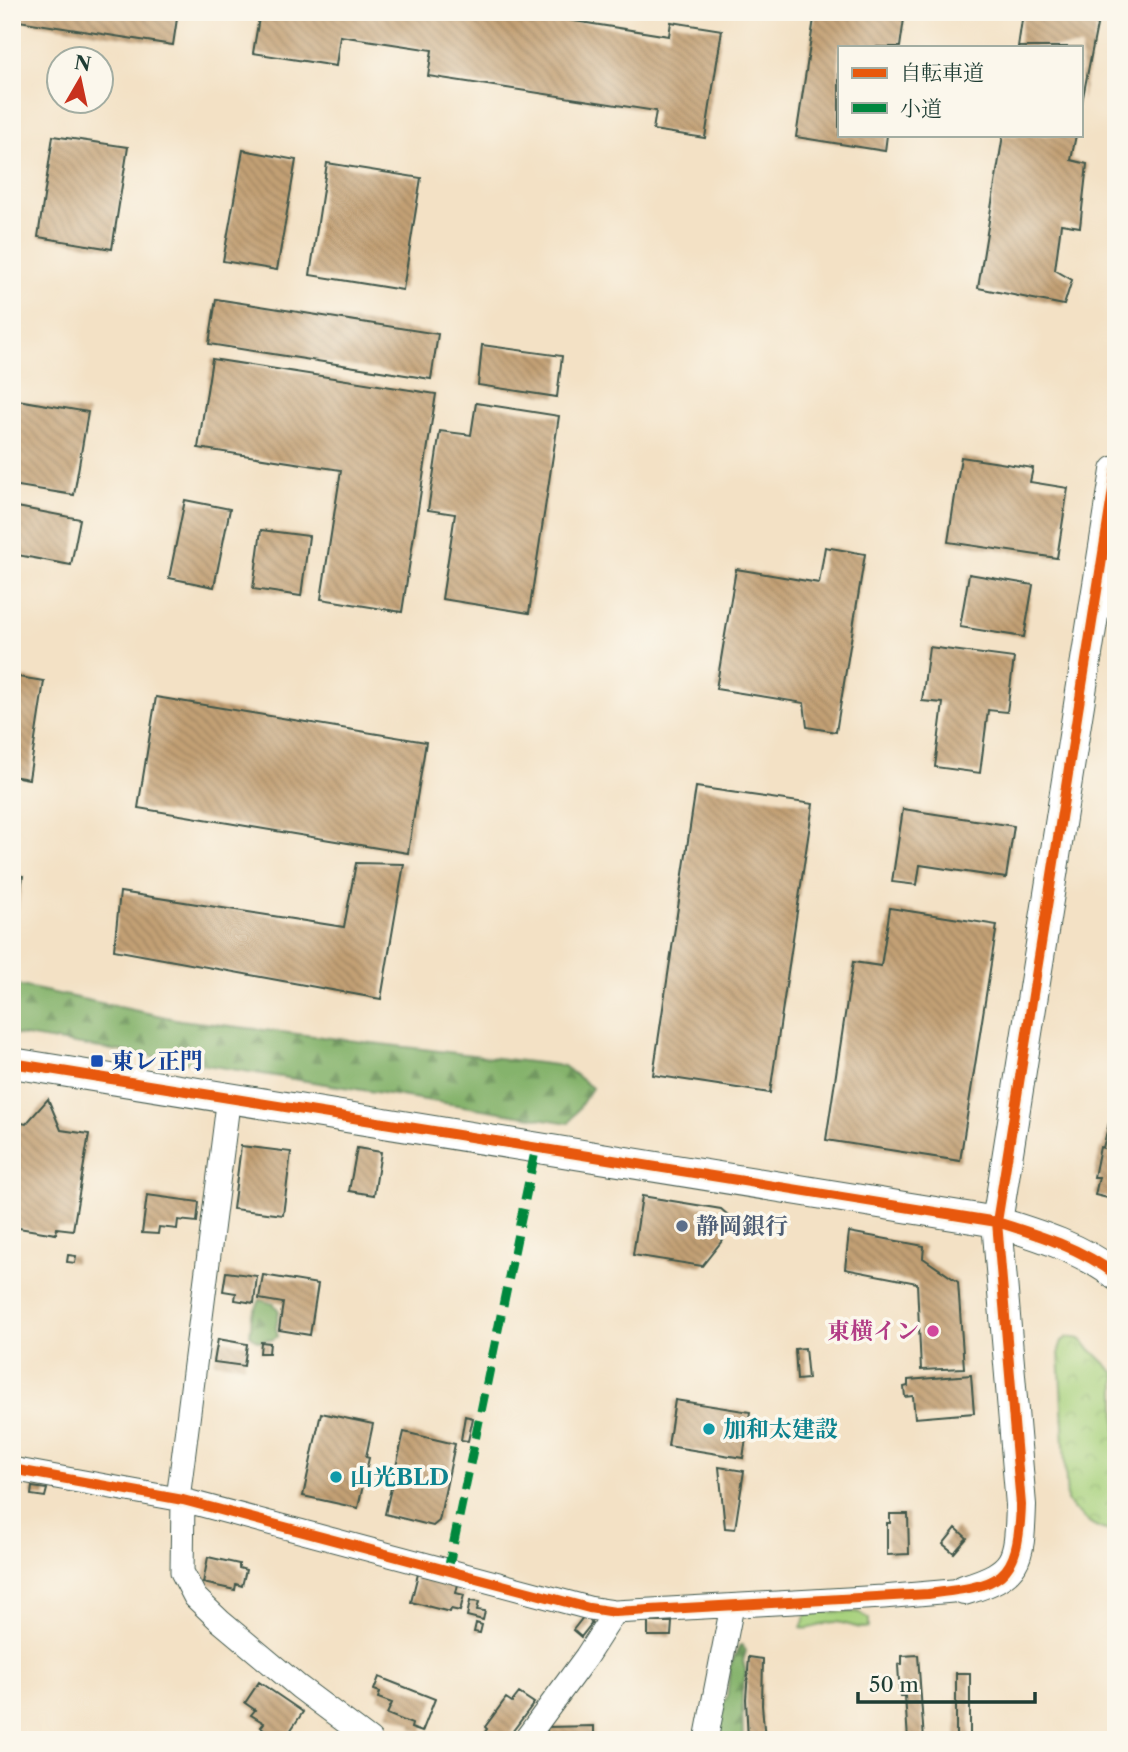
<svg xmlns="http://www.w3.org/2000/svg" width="1128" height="1752" viewBox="0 0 1128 1752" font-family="'Libre Caslon Text','Noto Serif JP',serif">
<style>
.green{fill:#a7d17d;stroke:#638758;stroke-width:2}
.forest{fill:url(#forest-firs);stroke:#527850;stroke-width:2}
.park{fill:url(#park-crowns);stroke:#638758;stroke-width:2}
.building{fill:url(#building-back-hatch)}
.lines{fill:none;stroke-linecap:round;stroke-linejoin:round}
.minor-casing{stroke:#3f564a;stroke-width:25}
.tertiary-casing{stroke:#3f564a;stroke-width:32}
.minor{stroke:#fff;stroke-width:23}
.tertiary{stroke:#fff;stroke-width:30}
.quiet{stroke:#00873e;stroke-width:9;stroke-dasharray:18 9;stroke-linecap:butt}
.cycleway-casing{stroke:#fbf7ec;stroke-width:15}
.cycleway{stroke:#e8590c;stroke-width:10}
.transit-dot{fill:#1a4fb4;stroke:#fbf7ec;stroke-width:2.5}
.service-dot{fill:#5c6f8a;stroke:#fbf7ec;stroke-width:2.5}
.hotel-dot{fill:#d1479c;stroke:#fbf7ec;stroke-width:2.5}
.culture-dot{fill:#0f9aa8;stroke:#fbf7ec;stroke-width:2.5}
.labels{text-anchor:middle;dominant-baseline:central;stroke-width:7;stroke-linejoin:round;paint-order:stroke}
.transit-label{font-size:23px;font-weight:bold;fill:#164399;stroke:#fbf7ec;text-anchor:start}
.service-label{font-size:23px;font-weight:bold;fill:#4e5e75;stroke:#fbf7ec;text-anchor:start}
.hotel-label{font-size:23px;font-weight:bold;fill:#b23c85;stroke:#fbf7ec;text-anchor:end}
.culture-label{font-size:23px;font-weight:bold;fill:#0d838f;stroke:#fbf7ec;text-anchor:start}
</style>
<defs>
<pattern id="forest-firs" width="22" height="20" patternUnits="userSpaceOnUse" patternTransform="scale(1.75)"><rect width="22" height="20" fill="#85b36c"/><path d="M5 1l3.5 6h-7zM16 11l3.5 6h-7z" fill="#6c935a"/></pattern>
<pattern id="park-crowns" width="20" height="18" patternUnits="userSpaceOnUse" patternTransform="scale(1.75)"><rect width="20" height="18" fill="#a7d17d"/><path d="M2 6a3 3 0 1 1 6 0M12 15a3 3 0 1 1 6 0" fill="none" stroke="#8fb46d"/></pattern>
<pattern id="building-back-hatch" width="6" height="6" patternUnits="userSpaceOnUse" patternTransform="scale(1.75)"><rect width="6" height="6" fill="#c3a075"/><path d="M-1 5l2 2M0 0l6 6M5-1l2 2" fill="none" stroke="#9e8461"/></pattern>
</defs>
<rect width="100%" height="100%" fill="#fbf7ec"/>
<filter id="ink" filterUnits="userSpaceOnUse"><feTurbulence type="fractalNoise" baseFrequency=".0143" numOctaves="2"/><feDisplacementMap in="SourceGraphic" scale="14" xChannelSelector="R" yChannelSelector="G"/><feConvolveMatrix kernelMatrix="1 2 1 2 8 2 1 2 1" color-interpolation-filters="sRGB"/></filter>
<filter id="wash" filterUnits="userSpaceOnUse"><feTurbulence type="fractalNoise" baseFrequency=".00686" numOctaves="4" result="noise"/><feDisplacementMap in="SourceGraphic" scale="28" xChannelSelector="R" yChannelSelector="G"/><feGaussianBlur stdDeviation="1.57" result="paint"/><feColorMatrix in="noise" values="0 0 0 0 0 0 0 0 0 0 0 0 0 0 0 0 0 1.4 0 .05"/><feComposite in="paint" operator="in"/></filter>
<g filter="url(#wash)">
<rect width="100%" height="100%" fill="#f3e1c5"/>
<path class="green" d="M 814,1612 L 858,1612 L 869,1619 L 869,1627 C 859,1631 846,1622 835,1622 C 823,1622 812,1631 801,1628 L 806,1615 Z"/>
<path class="forest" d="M 12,984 L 180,1020 L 564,1066 L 592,1088 L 569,1123 L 12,1034 Z
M 260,1300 L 274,1304 L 279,1311 L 276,1328 L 278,1336 L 272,1340 L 268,1339 L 258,1341 L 250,1335 L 252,1315 Z
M 740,1645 L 742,1645 L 746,1651 L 743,1661 L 746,1672 L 742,1692 L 743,1740 L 713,1740 L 722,1705 L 727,1698 L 730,1666 Z"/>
<path class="park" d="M 1068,1337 L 1080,1339 L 1116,1374 L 1116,1531 C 1097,1532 1077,1515 1067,1501 L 1059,1350 L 1062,1341 Z"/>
<g id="blocks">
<path class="building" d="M 12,12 L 178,12 L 173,45 L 12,20 Z
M 260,12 L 518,12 L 669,36 L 671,22 L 722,30 L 705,138 L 653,130 L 656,111 L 428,76 L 432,50 L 340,36 L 336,66 L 253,53 Z
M 815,12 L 905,12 L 900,47 L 839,47 L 839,135 L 887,135 L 885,151 L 796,137 Z
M 1023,13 L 1098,20 L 1082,102 L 1081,47 L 1018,47 Z
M 1003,135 L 1076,135 L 1071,160 L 1087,164 L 1080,227 L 1061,224 L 1055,270 L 1072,280 L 1064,305 L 978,288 Z
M 53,136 L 128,147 L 112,249 L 38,237 Z
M 243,150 L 296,160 L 277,270 L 223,261 Z
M 327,163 L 421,178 L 403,290 L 310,275 Z
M 216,299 L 438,334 L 431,379 L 209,344 Z
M 482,345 L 562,356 L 557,397 L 478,385 Z
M 212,359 L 436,394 L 402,612 L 321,599 L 341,470 L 198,448 Z
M 12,399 L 88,412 L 74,495 L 12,485 Z
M 476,403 L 559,416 L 529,613 L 442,599 L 455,514 L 428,510 L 440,431 L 471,435 Z
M 961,457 L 1033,468 L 1030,482 L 1068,488 L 1057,558 L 948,542 Z
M 185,500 L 230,509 L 214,587 L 169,578 Z
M 12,506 L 80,519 L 71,565 L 12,554 Z
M 261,530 L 309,536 L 301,596 L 253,589 Z
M 825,547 L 865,554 L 836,732 L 807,727 L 804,703 L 716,689 L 736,569 L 819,583 Z
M 969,574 L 1033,585 L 1024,637 L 960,627 Z
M 929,647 L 1014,658 L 1007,712 L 988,710 L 980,773 L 935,767 L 943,703 L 922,701 Z
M 12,676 L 44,681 L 29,779 L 12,776 Z
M 156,697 L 426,742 L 408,853 L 138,808 Z
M 696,787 L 813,804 L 770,1093 L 653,1075 Z
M 903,809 L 1014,826 L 1006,878 L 920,865 L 917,885 L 892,882 Z
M 356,863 L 404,864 L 381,999 L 114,950 L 120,892 L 344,927 Z
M 12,874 L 23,876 L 14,935 L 12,935 Z
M 890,908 L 997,925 L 960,1161 L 826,1140 L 853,962 L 881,966 Z
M 1115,1098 L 1116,1098 L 1116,1200 L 1095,1195 L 1099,1177 L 1094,1177 L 1100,1147 L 1103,1148 Z
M 48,1099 L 61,1130 L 89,1134 L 73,1230 L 57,1228 L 56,1234 L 12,1227 L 12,1121 L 26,1124 Z
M 241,1146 L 291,1152 L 283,1215 L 233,1209 Z
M 357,1148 L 381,1152 L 374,1195 L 349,1191 Z
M 147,1195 L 199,1202 L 197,1222 L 178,1220 L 177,1229 L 159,1227 L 158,1234 L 142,1233 Z
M 642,1196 L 721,1209 L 729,1216 L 725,1237 L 702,1266 L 633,1255 Z
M 849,1232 L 924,1246 L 923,1258 L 958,1282 L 964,1368 L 921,1370 L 917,1283 L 845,1269 Z
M 68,1255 L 76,1256 L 75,1263 L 67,1262 Z
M 226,1272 L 257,1276 L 254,1303 L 235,1300 L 236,1293 L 223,1291 Z
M 263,1275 L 318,1284 L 310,1335 L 279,1330 L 283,1303 L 259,1299 Z
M 218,1339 L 247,1344 L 244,1366 L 214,1362 Z
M 261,1342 L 270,1343 L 269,1353 L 260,1353 Z
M 805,1348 L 808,1379 L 797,1380 L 795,1349 Z
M 971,1375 L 974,1413 L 915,1418 L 913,1396 L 905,1397 L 904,1387 L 908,1386 L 908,1380 Z
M 675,1400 L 750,1412 L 743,1458 L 668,1446 Z
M 321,1413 L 373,1424 L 366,1457 L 369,1458 L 358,1508 L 303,1496 Z
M 465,1416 L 473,1418 L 468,1441 L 461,1440 Z
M 404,1432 L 455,1444 L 439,1521 L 433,1526 L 385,1514 Z
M 719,1467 L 744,1471 L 735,1529 L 725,1528 Z
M 32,1487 L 47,1489 L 45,1497 L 31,1495 Z
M 890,1514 L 908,1514 L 909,1554 L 887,1555 L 887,1523 L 890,1523 Z
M 956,1528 L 967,1538 L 954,1553 L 943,1544 Z
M 208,1557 L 239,1564 L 239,1568 L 246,1570 L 242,1586 L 236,1584 L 235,1590 L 203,1583 Z
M 418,1574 L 458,1584 L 456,1593 L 464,1595 L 460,1611 L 451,1609 L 450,1612 L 411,1602 Z
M 470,1601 L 479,1602 L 477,1610 L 485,1611 L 483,1620 L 467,1616 Z
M 584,1616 L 592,1623 L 581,1637 L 573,1630 Z
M 648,1622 L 672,1622 L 671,1636 L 648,1636 Z
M 476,1623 L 482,1625 L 480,1633 L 474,1632 Z
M 918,1655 L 924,1740 L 908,1740 L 905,1696 L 900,1696 L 898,1665 L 902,1664 L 902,1656 Z
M 749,1657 L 763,1659 L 762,1705 L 765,1740 L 748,1740 L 746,1699 Z
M 956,1673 L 970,1673 L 970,1740 L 956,1740 Z
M 379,1677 L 435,1699 L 422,1732 L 411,1728 L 412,1724 L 387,1714 L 392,1703 L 378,1698 L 380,1692 L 374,1690 Z
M 259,1682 L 303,1712 L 284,1740 L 269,1740 L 272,1734 L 261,1727 L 264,1723 L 251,1715 L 255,1710 L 245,1703 Z
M 519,1693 L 534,1703 L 506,1740 L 488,1740 L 482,1736 L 487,1729 L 485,1727 L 506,1698 L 512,1702 Z
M 594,1726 L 594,1740 L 541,1740 L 541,1733 L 547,1733 L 547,1727 Z"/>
</g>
</g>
<g filter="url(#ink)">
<use href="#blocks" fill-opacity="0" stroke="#3f564a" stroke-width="2"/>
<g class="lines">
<defs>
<path id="minor" d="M 12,1469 L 183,1500 L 589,1608 L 615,1612 L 883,1597 L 964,1590
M 178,1499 L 229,1096
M 183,1500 L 182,1572 L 195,1597 L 220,1621 L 299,1687 L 370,1740
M 525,1740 L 586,1657 L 615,1612
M 706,1740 L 732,1606"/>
<path id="tertiary" d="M 12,1063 L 997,1222 C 1039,1235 1081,1248 1116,1275
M 964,1590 C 1020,1573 1019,1560 1021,1505 L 997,1222 L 1116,471"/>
</defs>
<use href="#minor" class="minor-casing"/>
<use href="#tertiary" class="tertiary-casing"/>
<use href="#minor" class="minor"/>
<use href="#tertiary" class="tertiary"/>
<path class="quiet" d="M 448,1570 L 536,1147"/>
<defs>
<path id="cycleway" d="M 12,1063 L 997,1222 C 1039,1235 1081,1248 1116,1275
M 12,1469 L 183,1500 L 589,1608 L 615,1612 L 928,1594 C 1001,1585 1018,1583 1021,1505 L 997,1222 L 1116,471"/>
</defs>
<use href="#cycleway" class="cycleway-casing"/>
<use href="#cycleway" class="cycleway"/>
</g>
</g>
<rect class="transit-dot" x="90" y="1054" width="14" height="14" rx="3.5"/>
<circle class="service-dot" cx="682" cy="1226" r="7"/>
<circle class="hotel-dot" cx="933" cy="1331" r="7"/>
<g class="culture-dot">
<circle cx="709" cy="1429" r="7"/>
<circle cx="336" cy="1477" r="7"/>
</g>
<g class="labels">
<g class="transit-label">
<text x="111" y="1061">東レ正門</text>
</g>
<g class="service-label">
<text x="696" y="1226">静岡銀行</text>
</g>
<g class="hotel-label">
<text x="919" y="1331">東横イン</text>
</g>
<g class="culture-label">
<text x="723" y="1429">加和太建設</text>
<text x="350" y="1477">山光BLD</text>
</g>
</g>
<rect width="1128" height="1752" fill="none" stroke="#fbf7ec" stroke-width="42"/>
<rect x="838" y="46" width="245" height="91" fill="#fbf7ec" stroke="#a3ada2" stroke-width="2"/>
<rect x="852" y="68" width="35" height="10" fill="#e8590c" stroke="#a3ada2" stroke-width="2"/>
<text x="900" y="80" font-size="21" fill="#1f3d34">自転車道</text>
<rect x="852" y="103" width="35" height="10" fill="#00873e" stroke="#a3ada2" stroke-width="2"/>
<text x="900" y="116" font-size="21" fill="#1f3d34">小道</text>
<g transform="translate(80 80) rotate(9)"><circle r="33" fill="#fbf7ec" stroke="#a3ada2" stroke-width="2"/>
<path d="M0-5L12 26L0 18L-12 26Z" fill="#c8321e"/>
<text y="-10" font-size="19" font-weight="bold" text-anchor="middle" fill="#1f3d34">N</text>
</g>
<path d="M858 1692v10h177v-10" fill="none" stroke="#1f3d34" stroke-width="3.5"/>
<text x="869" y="1692" font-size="21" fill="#1f3d34" stroke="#fbf7ec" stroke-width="5" paint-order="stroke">50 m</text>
</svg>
